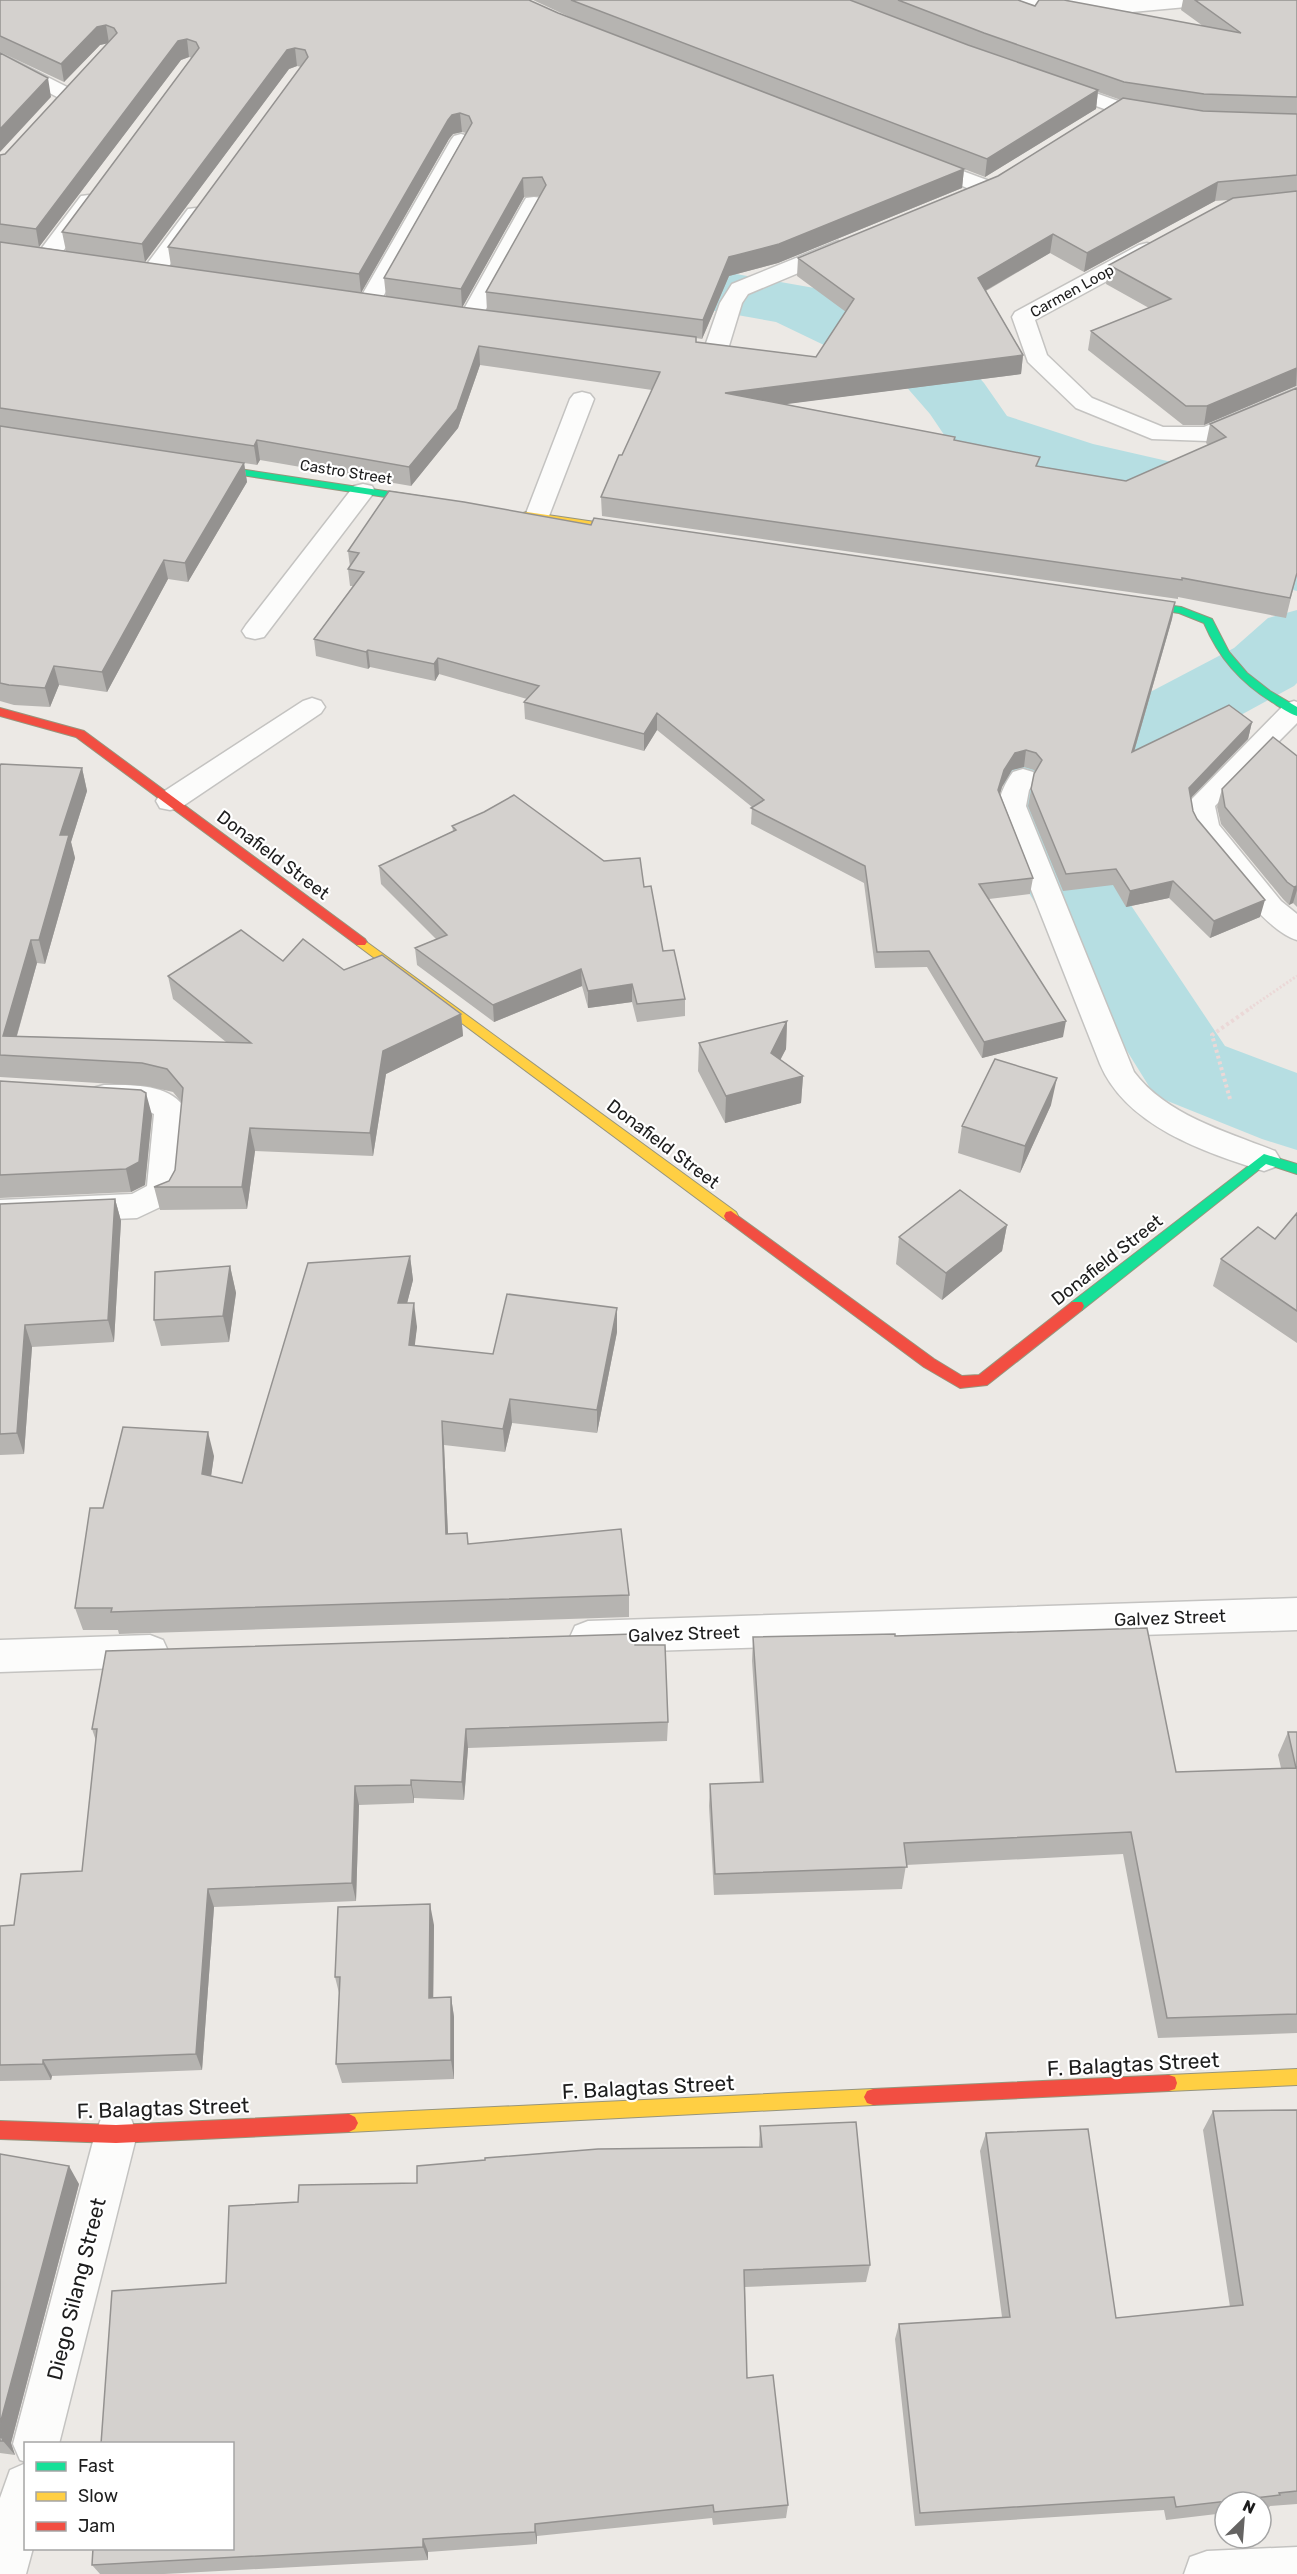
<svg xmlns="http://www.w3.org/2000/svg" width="1297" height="2574" viewBox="0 0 1297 2574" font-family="Rubik,sans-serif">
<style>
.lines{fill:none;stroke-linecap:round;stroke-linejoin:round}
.river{fill:#b6dee2;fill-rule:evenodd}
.lane-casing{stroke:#c4c3c1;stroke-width:3}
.street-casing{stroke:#c4c3c1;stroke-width:3}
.fast-casing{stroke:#97957c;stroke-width:2}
.slow-casing{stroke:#97957c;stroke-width:2}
.jam-casing{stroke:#97957c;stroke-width:2}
.path-far1{stroke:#ebd8d7;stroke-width:3;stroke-dasharray:2 2;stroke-linecap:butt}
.path{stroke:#ebd8d7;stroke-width:4;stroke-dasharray:3 3;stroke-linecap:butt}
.lane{fill:#fcfcfb;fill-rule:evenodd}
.street{fill:#fcfcfb;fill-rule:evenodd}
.fast{fill:#16e098;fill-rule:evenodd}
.slow{fill:#ffcf43;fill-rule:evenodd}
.jam{fill:#f24e42;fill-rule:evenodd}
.wall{fill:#b6b4b1;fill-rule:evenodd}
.shaded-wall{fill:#949290}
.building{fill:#d4d1ce;stroke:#949290;stroke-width:1.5}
.labels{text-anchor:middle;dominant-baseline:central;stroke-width:4.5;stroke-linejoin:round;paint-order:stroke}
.far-street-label{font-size:15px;fill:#1d1d1d;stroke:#fff}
.street-label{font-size:18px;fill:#1d1d1d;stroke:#fff}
.near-street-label{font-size:21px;fill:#1d1d1d;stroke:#fff}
</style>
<rect width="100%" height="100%" fill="#ece9e5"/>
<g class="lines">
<path class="river" d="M 614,218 L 639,224 L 649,239 L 642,251 L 646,258 L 820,289 L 955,351 L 984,383 L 1007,416 L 1093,444 L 1259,482 L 1297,521 L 1297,591 L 1268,584 L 1204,516 L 1044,478 L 953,448 L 930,414 L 903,383 L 776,322 L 596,290 L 572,251 L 589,224 Z
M 1297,610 L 1297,683 L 1294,686 L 1094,795 L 1110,874 L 1225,1046 L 1297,1073 L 1297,1150 L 1262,1139 L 1155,1096 L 1019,877 L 1004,783 L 1017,762 L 1234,648 L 1268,618 Z"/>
<defs>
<path id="lane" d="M 1020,0 L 1042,0 C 1035,10 1025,15 1014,12 L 1011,8 Z
M 1053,0 L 1207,0 L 1204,4 L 1197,6 L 1132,12 L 1063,6 L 1056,4 Z
M 461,134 L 468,136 L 471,140 L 380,302 L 377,307 L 369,309 L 361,307 L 358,302 L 451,140 L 454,136 Z
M 89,195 L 97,196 L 100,201 L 97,206 L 54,263 L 46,265 L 38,263 L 35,258 L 38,253 L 81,196 Z
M 534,197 L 542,198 L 545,203 L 481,318 L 478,323 L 470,325 L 462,323 L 459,318 L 523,203 L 526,198 Z
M 196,208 L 204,209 L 207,214 L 204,219 L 160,278 L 152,280 L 144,278 L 141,273 L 144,268 L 188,209 Z
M 582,392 L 590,394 L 594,399 L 549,516 L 546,521 L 537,523 L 528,521 L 525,516 L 570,399 L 574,394 Z
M 363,484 L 372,486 L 375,491 L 264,637 L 255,639 L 246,637 L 242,631 L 246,625 L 354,486 Z
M 312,698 L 321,701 L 325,707 L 321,713 L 180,808 L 170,810 L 160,808 L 156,801 L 160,794 L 303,701 Z
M 1023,769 L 1033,772 L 1037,778 L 1029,790 L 1026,806 L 1134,1072 C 1166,1115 1227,1132 1275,1151 L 1280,1159 L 1275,1167 L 1264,1171 C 1204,1152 1126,1126 1100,1064 L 998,806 C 1001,792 1005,783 1013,772 Z"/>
<path id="street" d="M 0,53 L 73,90 L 76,94 L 73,98 L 59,98 L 0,67 Z
M 1056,79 L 1121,102 L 1163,110 L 1166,114 L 1163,118 L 1156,120 L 1110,111 L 1049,89 L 1046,85 L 1049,81 Z
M 922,156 L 995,183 L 998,188 L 995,193 L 987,194 L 979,193 L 915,166 L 911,162 L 915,158 Z
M 838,241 L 846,243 L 849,248 L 846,253 L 748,294 L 742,303 L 728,349 L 724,354 L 716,356 L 708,354 L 704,349 L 720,303 L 732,284 Z
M 1147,243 L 1155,245 L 1158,250 L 1155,255 L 1035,320 L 1047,355 L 1092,398 L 1163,427 L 1204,427 L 1297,388 L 1297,404 L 1208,441 L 1152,439 L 1076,408 L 1028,362 L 1012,317 L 1015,312 L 1139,245 Z
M 1294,701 L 1297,702 L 1297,723 L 1215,806 L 1219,825 L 1281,901 L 1297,914 L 1297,940 C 1263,930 1218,862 1195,834 L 1191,827 L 1187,804 L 1285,704 Z
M 104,1085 C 131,1085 171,1083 186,1110 L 178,1192 L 173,1201 L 137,1218 L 0,1224 L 0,1200 L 132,1194 L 147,1186 L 154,1114 C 136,1104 113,1110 93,1104 L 89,1096 L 93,1088 Z
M 1297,1598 L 1297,1630 L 588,1653 L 575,1648 L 570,1637 L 575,1626 L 588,1621 Z
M 150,1635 L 163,1640 L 168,1651 L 163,1662 L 150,1667 L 0,1672 L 0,1640 Z
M 116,2113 L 131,2119 L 137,2134 L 59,2444 L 26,2444 L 26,2462 L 20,2460 L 13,2444 L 95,2134 L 101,2119 Z
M 26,2463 L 26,2548 L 33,2548 L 26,2574 L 0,2574 L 0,2498 L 10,2470 Z
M 1297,2547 L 1297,2574 L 1184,2574 L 1190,2557 L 1207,2551 Z"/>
<path id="fast" d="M 200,463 L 431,498 L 436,501 L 431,504 L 196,468 L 196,464 Z
M 1129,600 L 1181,607 L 1212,619 L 1229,652 L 1247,673 L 1270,691 L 1297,707 L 1297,716 C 1288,713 1280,707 1272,702 C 1240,682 1219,658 1204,623 L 1179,613 L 1125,605 L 1125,601 Z
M 1264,1154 L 1297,1164 L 1297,1174 L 1266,1164 L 1082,1310 L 1072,1310 L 1070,1306 L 1072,1302 Z"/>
<path id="slow" d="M 527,512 L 636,528 L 641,531 L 636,534 L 523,517 L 523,513 Z
M 361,938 L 736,1212 L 738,1216 L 736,1220 L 726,1220 L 357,945 L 355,942 L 357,939 Z
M 1297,2069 L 1297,2085 L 1169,2091 L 1163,2089 L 1161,2083 L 1163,2077 L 1169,2075 Z
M 873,2089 L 879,2091 L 882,2097 L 879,2103 L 873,2105 L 349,2132 L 343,2129 L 340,2123 L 343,2117 L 349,2114 Z"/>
<path id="jam" d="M 0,708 L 84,731 L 365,939 L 367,942 L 365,945 L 357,945 L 76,737 L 0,716 Z
M 731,1211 L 934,1359 L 962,1376 L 979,1375 L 1072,1302 L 1082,1302 L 1084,1306 L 1082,1310 L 987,1385 L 960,1388 L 924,1367 L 726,1220 L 724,1216 L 726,1212 Z
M 1169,2075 L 1175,2077 L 1177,2083 L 1175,2089 L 1169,2091 L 873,2105 L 867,2103 L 864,2097 L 867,2091 L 873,2089 Z
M 349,2114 L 355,2117 L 358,2123 L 355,2129 L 349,2132 L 116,2143 L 0,2139 L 0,2121 L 116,2125 Z"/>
</defs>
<use href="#lane" class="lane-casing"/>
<use href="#street" class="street-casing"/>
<use href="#fast" class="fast-casing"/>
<use href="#slow" class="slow-casing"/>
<use href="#jam" class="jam-casing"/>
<path class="path-far1" d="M 1250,1008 L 1297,976"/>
<path class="path" d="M 1230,1099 L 1212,1035 L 1252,1007"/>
<use href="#lane" class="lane"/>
<use href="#street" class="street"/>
<use href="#fast" class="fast"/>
<use href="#slow" class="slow"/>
<use href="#jam" class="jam"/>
</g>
<path class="wall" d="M 0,0 L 558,13 L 964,169 L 962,188 L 778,263 L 729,276 L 702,339 L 696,338 L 696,342 L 816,357 L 846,312 L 797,276 L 798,258 L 998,176 L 1121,100 L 1098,92 L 1096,109 L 985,177 L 574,19 L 533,0 L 1018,0 L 1035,6 L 1203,26 L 1181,10 L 1183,0 L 1297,0 L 1297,386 L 1296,386 L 1204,425 L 1183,425 L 1088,350 L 1091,331 L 1149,308 L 1106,284 L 1109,265 L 1229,200 L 1215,201 L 1084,272 L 1050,253 L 986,291 L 1023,355 L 1021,374 L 784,404 L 955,437 L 955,441 L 1038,466 L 1126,481 L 1208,445 L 1206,443 L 1210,424 L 1297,388 L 1297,573 L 1286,618 L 1178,597 L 1178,599 L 602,516 L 601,497 L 622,455 L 652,390 L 480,365 L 458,428 L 411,486 L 260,460 L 257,465 L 244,463 L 247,482 L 188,582 L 168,579 L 107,692 L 59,685 L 50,707 L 14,705 L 0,701 L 0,155 L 5,154 L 108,43 L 100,45 L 64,82 L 0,52 ZM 189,57 L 192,58 L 62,232 L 66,251 L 145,262 L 289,69 L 297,66 L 301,67 L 168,247 L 171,266 L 39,247 L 181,60 ZM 462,132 L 466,133 L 384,278 L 386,297 L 361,293 L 449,139 L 453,134 ZM 540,196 L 486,292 L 487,311 L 462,307 L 524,197 Z
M 591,525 L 1175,602 L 1172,619 L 1134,752 L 1252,722 L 1248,739 L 1190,799 L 1193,811 L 1197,819 L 1260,917 L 1210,938 L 1169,898 L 1126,907 L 1113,885 L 1063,891 L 1028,806 L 1034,774 L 1035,772 L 1034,770 L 1024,767 L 1012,770 L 1002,787 L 1000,794 L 1033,878 L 1030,894 L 989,899 L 1063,1037 L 982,1058 L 927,967 L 875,968 L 864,883 L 751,824 L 752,807 L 657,730 L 644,751 L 525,719 L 524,702 L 527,699 L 439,674 L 435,681 L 370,667 L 368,669 L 316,656 L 314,639 L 353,586 L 350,586 L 348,569 L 350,567 L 348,551 Z
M 1297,756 L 1297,907 L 1293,903 L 1289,905 L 1283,899 L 1221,824 L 1217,807 L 1222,789 Z
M 0,766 L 82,768 L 87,791 L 71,842 L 75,858 L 45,964 L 37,963 L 17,1036 L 226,1042 L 173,999 L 168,976 L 283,961 L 344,970 L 461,1014 L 463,1036 L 386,1074 L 373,1156 L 255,1151 L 247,1209 L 160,1210 L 154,1187 L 169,1181 L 175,1170 L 182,1103 L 173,1092 L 147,1086 L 0,1077 Z
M 452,826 L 604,861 L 644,887 L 663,951 L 685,999 L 685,1016 L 637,1022 L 632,1002 L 588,1008 L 582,986 L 494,1022 L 417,965 L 415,948 L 436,939 L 381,884 L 379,866 L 453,831 Z
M 787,1021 L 786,1049 L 780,1059 L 803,1076 L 801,1103 L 725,1123 L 698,1071 L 699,1043 Z
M 0,1081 L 152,1115 L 145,1185 L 131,1192 L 0,1198 Z
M 1051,1105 L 1020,1173 L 958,1153 L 962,1126 Z
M 115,1199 L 121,1221 L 114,1342 L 32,1347 L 24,1454 L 0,1455 L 0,1204 Z
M 1297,1213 L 1297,1343 L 1213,1286 L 1221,1259 L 1275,1239 Z
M 1007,1225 L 1002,1251 L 942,1300 L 896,1264 L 899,1237 Z
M 410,1256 L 413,1280 L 407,1303 L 417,1327 L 414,1346 L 493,1354 L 617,1332 L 597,1433 L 512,1423 L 505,1452 L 444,1445 L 448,1534 L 467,1533 L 468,1544 L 629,1595 L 629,1617 L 119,1634 L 118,1630 L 83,1630 L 75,1608 L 103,1508 L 214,1456 L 211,1476 L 242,1483 Z
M 230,1266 L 236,1293 L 229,1342 L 161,1346 L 154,1320 Z
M 895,1636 L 1176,1772 L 1281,1768 L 1278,1755 L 1288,1732 L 1297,1732 L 1297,2033 L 1158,2038 L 1123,1854 L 906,1865 L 902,1889 L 714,1895 L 709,1806 L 710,1784 L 760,1782 L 752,1661 L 753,1637 Z
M 635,1645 L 668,1722 L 667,1741 L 468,1748 L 464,1800 L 414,1798 L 414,1803 L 359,1805 L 356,1901 L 214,1907 L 202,2070 L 52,2076 L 51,2080 L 0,2081 L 0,1926 L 14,1925 L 82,1871 L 96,1741 L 92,1729 Z
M 434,1925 L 433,1998 L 451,1997 L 454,2017 L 454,2079 L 342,2083 L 336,2064 L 339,1993 L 335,1977 Z
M 1297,2110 L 1297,2504 L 1270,2506 L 1268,2509 L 1261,2509 L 1261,2502 L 1225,2502 L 1225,2513 L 1166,2520 L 1164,2510 L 915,2526 L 895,2339 L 899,2324 L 1002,2317 L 980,2151 L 986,2133 L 1116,2318 L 1230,2307 L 1203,2130 L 1213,2111 Z
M 760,2126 L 870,2265 L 866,2282 L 745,2287 L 747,2378 L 788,2505 L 786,2518 L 713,2525 L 712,2518 L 537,2536 L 537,2544 L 428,2552 L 428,2560 L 164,2574 L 100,2574 L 92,2565 L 226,2283 L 298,2202 L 417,2183 L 759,2147 Z
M 0,2154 L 79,2184 L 11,2443 L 15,2455 L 0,2453 Z"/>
<path class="shaded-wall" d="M 106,25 L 109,43 L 100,45 L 64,82 L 61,64 L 97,27 Z
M 187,39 L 189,57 L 181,60 L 39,247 L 36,229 L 178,41 Z
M 295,48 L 297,66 L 289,69 L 145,262 L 142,244 L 287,50 Z
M 48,78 L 51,97 L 0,152 L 0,129 Z
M 1098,90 L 1096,109 L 985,177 L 987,159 Z
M 460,113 L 462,132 L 453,134 L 449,139 L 361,293 L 359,274 L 448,120 L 452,115 Z
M 964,169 L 962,188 L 778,263 L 729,276 L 702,339 L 703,320 L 729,257 Z
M 523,178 L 524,197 L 462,308 L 461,289 Z
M 1218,182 L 1215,201 L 1084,272 L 1087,253 Z
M 1053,234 L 1050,253 L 976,296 L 978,278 Z
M 479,346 L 480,365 L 458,428 L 411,486 L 409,467 Z
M 1023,355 L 1021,374 L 724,412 L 725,393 Z
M 1297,368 L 1296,386 L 1204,425 L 1207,406 Z
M 257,440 L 260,460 L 257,465 L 254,446 Z
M 244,463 L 247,482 L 188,582 L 185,563 Z
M 164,560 L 168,579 L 107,692 L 102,672 Z
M 1175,602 L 1172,619 L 1129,769 L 1132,752 Z
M 368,650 L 370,667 L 368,669 L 366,652 Z
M 438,658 L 439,674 L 435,681 L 434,664 Z
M 54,666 L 59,685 L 50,707 L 45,688 Z
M 657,713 L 657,730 L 644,751 L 644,734 Z
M 1252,722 L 1248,739 L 1185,804 L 1189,788 Z
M 1026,750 L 1024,767 L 1012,770 L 1002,787 L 996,807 L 998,790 L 1004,770 L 1015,753 Z
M 82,768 L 87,791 L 71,842 L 75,858 L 45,964 L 39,940 L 60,835 Z
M 1173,881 L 1169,898 L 1126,907 L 1130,891 Z
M 1297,886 L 1297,890 L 1293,903 L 1289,905 L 1294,887 Z
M 1265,900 L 1260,917 L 1210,938 L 1214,921 Z
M 31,940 L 37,963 L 11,1056 L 3,1036 Z
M 581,969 L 582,986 L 494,1022 L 493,1005 Z
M 632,984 L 632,1002 L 588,1008 L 588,991 Z
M 461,1014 L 463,1036 L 386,1074 L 373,1156 L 370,1133 L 383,1051 Z
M 787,1021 L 786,1049 L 770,1080 L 771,1053 Z
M 1066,1021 L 1063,1037 L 982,1058 L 984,1042 Z
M 803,1076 L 801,1103 L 725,1123 L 726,1096 Z
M 1057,1078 L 1051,1105 L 1020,1173 L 1025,1146 Z
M 146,1093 L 152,1115 L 145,1185 L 131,1192 L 126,1169 Z
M 250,1128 L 255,1151 L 247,1209 L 242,1187 Z
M 115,1199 L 121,1221 L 114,1342 L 108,1320 Z
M 1007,1225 L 1002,1251 L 942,1300 L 946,1273 Z
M 410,1256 L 413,1280 L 401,1327 L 398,1303 Z
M 230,1266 L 236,1293 L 229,1342 L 223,1316 Z
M 414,1303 L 417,1327 L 412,1369 L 409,1345 Z
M 617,1308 L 617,1332 L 597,1433 L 597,1410 Z
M 25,1325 L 32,1347 L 24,1454 L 17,1433 Z
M 510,1399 L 512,1423 L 505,1452 L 503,1429 Z
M 442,1421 L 444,1445 L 449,1557 L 446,1534 Z
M 208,1432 L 214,1456 L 208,1497 L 202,1474 Z
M 466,1729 L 468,1748 L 464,1800 L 462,1782 Z
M 411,1780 L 414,1798 L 414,1803 L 411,1785 Z
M 355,1786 L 359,1805 L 356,1901 L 352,1883 Z
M 208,1889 L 214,1907 L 202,2070 L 196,2054 Z
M 430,1904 L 434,1925 L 433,2018 L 429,1998 Z
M 451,1997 L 454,2017 L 454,2079 L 451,2060 Z
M 43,2060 L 52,2076 L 51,2080 L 43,2064 Z
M 69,2166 L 79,2184 L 11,2443 L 15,2455 L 3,2441 L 0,2433 L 0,2424 Z
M 535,2524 L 537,2536 L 537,2544 L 535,2532 Z
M 423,2539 L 428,2552 L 428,2560 L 423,2547 Z"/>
<path class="building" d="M 0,0 L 529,0 L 558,13 L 964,169 L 779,244 L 729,257 L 703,320 L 486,292 L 546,185 L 542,177 L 523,178 L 461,289 L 384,278 L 472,123 L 469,116 L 460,113 L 452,115 L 448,120 L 359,274 L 168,247 L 308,57 L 305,50 L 295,48 L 287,50 L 142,244 L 62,232 L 199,48 L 196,42 L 187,39 L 178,41 L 36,229 L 0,224 L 0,155 L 5,154 L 117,33 L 114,28 L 106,25 L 97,27 L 61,64 L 0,36 Z
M 571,0 L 850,0 L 968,45 L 1098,90 L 987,159 Z
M 898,0 L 1018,0 L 1035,6 L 1039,0 L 1064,0 L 1241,33 L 1195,0 L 1297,0 L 1297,97 L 1204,94 L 1124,82 L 984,33 Z
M 0,53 L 48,78 L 0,129 Z
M 1123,98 L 1203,111 L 1297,114 L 1297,175 L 1218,182 L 1087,253 L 1053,234 L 978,278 L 1023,355 L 725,393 L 955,437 L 954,440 L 1040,457 L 1036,466 L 1126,481 L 1226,437 L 1210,424 L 1297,388 L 1297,573 L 1290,598 L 1182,578 L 1182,580 L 601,497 L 619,455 L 622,455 L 660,372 L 479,346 L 457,409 L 409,467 L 257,440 L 254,446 L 0,408 L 0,242 L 468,308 L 696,337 L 696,342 L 816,357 L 854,299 L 798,258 L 998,176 Z
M 1297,191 L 1297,368 L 1207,406 L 1186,406 L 1091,331 L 1171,299 L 1109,265 L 1233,198 Z
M 0,426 L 244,463 L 185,563 L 164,560 L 102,672 L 54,666 L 45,688 L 9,685 L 0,683 Z
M 389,491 L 464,502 L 591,525 L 594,518 L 1175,602 L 1132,752 L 1229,705 L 1252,722 L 1189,788 L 1193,811 L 1197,819 L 1265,900 L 1214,921 L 1173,881 L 1130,891 L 1116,869 L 1066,874 L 1031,789 L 1034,774 L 1042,760 L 1036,753 L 1026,750 L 1015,753 L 1004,770 L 998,790 L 1033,878 L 979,884 L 1066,1021 L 984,1042 L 929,951 L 877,952 L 865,866 L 751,808 L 764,800 L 657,713 L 644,734 L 524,702 L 539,686 L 438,658 L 434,664 L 368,650 L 366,652 L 314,639 L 364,572 L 348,569 L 359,553 L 348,551 Z
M 1273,737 L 1297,756 L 1297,886 L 1294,887 L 1287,882 L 1225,807 L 1222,789 Z
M 1,764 L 82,768 L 60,835 L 69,835 L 39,940 L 31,940 L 3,1036 L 251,1043 L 168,976 L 241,930 L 283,961 L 303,939 L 344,970 L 382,955 L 461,1014 L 383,1051 L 370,1133 L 250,1128 L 242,1187 L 154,1187 L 169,1181 L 175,1170 L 183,1088 L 167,1069 L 142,1063 L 0,1055 L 0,766 Z
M 514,795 L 604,861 L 640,858 L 644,887 L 651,886 L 663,951 L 674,950 L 685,999 L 637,1004 L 632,984 L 588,991 L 581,969 L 493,1005 L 415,948 L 447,935 L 379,866 L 456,830 L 452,826 L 484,812 Z
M 787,1021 L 771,1053 L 803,1076 L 726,1096 L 699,1043 Z
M 995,1059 L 1057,1078 L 1025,1146 L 962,1126 Z
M 0,1081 L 141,1090 L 146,1093 L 139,1162 L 126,1169 L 0,1175 Z
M 960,1190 L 1007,1225 L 946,1273 L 899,1237 Z
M 115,1199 L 108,1320 L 25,1325 L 17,1433 L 0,1434 L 0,1204 Z
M 1297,1213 L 1297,1311 L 1221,1259 L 1258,1227 L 1275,1239 Z
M 410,1256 L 398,1303 L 414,1303 L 409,1345 L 493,1354 L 507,1294 L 617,1308 L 597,1410 L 510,1399 L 503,1429 L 442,1421 L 446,1534 L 467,1533 L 468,1544 L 621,1529 L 629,1595 L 111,1612 L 112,1608 L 75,1608 L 90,1508 L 103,1508 L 123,1427 L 208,1432 L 202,1474 L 242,1483 L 308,1263 Z
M 230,1266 L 223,1316 L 154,1320 L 155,1272 Z
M 1147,1628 L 1176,1772 L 1296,1768 L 1288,1732 L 1297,1732 L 1297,2014 L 1167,2018 L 1131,1832 L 904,1843 L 907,1867 L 715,1874 L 710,1784 L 763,1782 L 753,1637 L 895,1634 L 895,1636 Z
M 634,1634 L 635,1645 L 665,1645 L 668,1722 L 466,1729 L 462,1782 L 411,1780 L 411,1785 L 355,1786 L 352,1883 L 208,1889 L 196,2054 L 43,2060 L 43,2064 L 0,2065 L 0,1926 L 14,1925 L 21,1874 L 82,1871 L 97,1729 L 92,1729 L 106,1651 Z
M 430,1904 L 429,1998 L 451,1997 L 451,2060 L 336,2064 L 340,1977 L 335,1977 L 338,1907 Z
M 1297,2110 L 1297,2491 L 1279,2493 L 1280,2495 L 1176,2507 L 1174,2497 L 920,2513 L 899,2324 L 1010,2317 L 986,2133 L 1088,2129 L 1116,2318 L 1243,2305 L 1213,2111 Z
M 856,2122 L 870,2265 L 744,2270 L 747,2378 L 773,2375 L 788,2505 L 714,2512 L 713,2505 L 535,2524 L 535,2532 L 423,2539 L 423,2547 L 92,2565 L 93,2548 L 232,2548 L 232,2444 L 101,2444 L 112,2291 L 226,2283 L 229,2206 L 298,2202 L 299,2185 L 417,2183 L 417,2166 L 485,2160 L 485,2158 L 598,2149 L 762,2147 L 760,2126 Z
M 0,2154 L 69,2166 L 0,2424 Z
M 0,2433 L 3,2441 L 0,2441 Z"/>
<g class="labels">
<g class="far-street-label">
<text transform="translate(1072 291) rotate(-29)">Carmen Loop</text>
<text transform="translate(346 472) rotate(9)">Castro Street</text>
</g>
<g class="street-label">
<text transform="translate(273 855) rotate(37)">Donafield Street</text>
<text transform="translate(663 1144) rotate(37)">Donafield Street</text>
<text transform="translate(1107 1260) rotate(-38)">Donafield Street</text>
<text transform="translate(1170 1618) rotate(-2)">Galvez Street</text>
<text transform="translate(684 1634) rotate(-2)">Galvez Street</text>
</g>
<g class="near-street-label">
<text transform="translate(1133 2064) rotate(-3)">F. Balagtas Street</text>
<text transform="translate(648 2087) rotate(-3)">F. Balagtas Street</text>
<text transform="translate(163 2108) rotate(-2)">F. Balagtas Street</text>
<text transform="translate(76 2289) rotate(-76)">Diego Silang Street</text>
</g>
</g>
<rect x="24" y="2442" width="210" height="108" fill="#ffffff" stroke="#a5a5a5" stroke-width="1.5"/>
<rect x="36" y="2462" width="30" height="9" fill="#16e098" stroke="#a5a5a5" stroke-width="1.5"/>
<text x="78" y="2472" font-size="18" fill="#1d1d1d">Fast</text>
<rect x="36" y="2492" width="30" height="9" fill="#ffcf43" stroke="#a5a5a5" stroke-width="1.5"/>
<text x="78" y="2502" font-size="18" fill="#1d1d1d">Slow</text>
<rect x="36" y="2522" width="30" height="9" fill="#f24e42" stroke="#a5a5a5" stroke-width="1.5"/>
<text x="78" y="2532" font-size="18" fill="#1d1d1d">Jam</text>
<g transform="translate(1243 2520) rotate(25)"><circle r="28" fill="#ffffff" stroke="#a5a5a5" stroke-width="1.5"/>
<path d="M0-4.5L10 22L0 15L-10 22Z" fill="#656463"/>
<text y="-9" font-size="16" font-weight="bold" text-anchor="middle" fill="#1d1d1d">N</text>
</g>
</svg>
